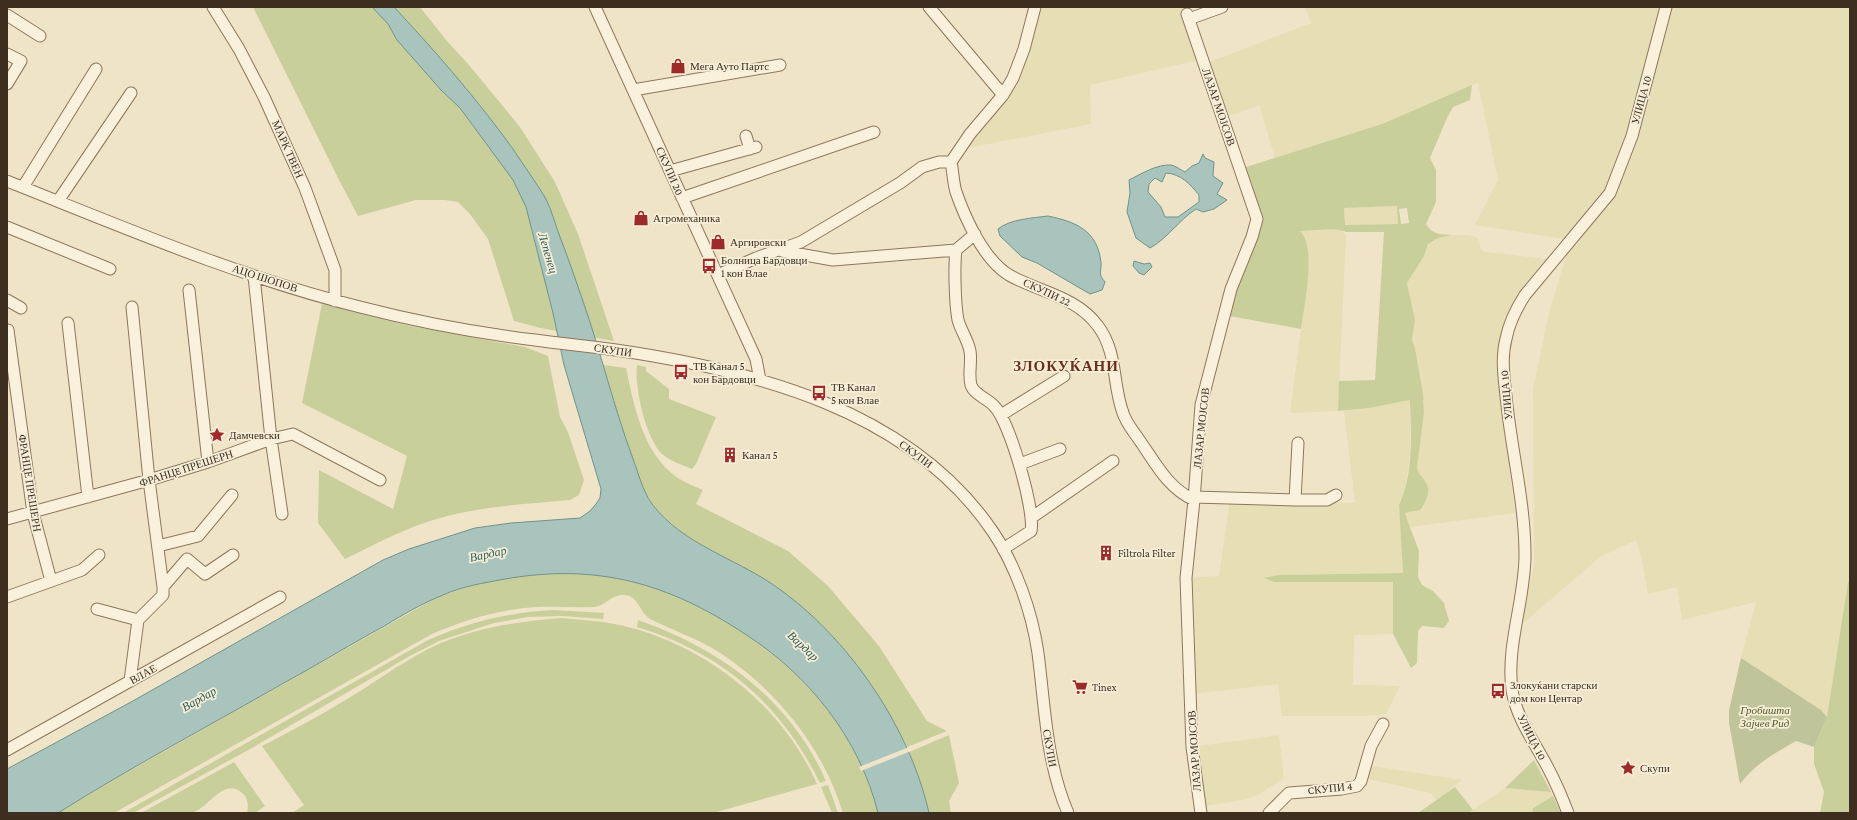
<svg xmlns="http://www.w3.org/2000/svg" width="1857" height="820" viewBox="0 0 1857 820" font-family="'Crimson Pro',serif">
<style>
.farmland{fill:#e6deb5}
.green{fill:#c9cf9b;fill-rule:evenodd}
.cemetery{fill:#bfc49a}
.water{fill:#a9c4bc;stroke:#6f938a;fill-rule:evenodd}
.pier{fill:#f0e4c8}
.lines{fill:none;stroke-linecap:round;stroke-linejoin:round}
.minor-casing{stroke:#8d765c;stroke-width:13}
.minor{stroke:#faf1dc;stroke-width:11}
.labels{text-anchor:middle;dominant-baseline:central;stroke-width:3.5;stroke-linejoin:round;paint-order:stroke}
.poi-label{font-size:11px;fill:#3d2e20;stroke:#f7eed8;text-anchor:start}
.street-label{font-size:11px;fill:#3d2e20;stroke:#f7eed8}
.park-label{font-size:11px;font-style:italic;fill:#4d5a26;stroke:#f7eed8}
.water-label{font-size:12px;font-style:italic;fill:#2f5d5a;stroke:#f7eed8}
.district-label{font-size:15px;font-weight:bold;letter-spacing:1px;fill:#6b2e1e;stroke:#f7eed8}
</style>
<rect width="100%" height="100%" fill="#f0e4c8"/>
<path class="farmland" d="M 1042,7 L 1194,7 L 1183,11 L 1199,60 L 1090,85 L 1091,124 L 962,149 L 1027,53 Z
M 1305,7 L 1850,7 L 1850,582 L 1848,582 L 1827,717 L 1821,710 L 1741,658 L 1756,602 L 1682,620 L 1677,587 L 1648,594 L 1642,560 L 1636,540 L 1600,557 L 1520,626 L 1534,565 L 1533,389 L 1549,313 L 1571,240 L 1475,225 L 1498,180 L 1478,83 L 1382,124 L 1275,158 L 1259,105 L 1222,119 L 1204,64 L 1311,23 Z
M 1398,206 L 1398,224 L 1345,225 L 1344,208 Z
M 1328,230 L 1342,230 L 1346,235 L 1338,411 L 1290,413 L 1307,284 L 1308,251 L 1306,240 L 1303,234 L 1298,231 Z
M 1452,235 L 1468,235 L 1476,237 L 1479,240 L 1481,250 L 1487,252 L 1546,259 L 1512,305 L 1502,333 L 1498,354 L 1499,387 L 1515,513 L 1410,527 L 1405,514 L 1408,512 L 1426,482 L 1418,472 L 1417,468 L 1424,412 L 1423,395 L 1415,348 L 1412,340 L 1415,320 L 1407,282 L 1424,256 L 1428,244 L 1438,238 Z
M 1410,400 L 1410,453 L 1407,478 L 1403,495 L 1399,505 L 1403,573 L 1279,575 L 1265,579 L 1274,582 L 1393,582 L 1393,634 L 1354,635 L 1353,685 L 1400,686 L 1386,714 L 1364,716 L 1282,716 L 1278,684 L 1190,694 L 1191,599 L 1186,578 L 1219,576 L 1230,500 L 1355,503 L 1344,411 L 1369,408 Z
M 1279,735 L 1284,778 L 1258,795 L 1243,800 L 1199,807 L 1192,747 Z
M 1372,766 L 1462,780 L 1437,801 L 1431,793 L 1368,779 Z
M 1505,788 L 1551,792 L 1553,796 L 1532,809 L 1534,813 L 1468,813 Z"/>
<path class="green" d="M 253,7 L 420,7 L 446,40 L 469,65 L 520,127 L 555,182 L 578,234 L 614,341 L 540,328 L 514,321 L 488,239 L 470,214 L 458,202 L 445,200 L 416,200 L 358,216 L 339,180 Z
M 1472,85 L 1470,100 L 1453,107 L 1447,118 L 1430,158 L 1436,170 L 1436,202 L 1426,224 C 1433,235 1440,234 1452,235 L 1438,238 L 1428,244 L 1424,256 L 1407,283 L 1415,320 L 1412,340 L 1415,348 L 1423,394 L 1424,412 L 1417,468 C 1418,474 1422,476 1425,481 C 1432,491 1426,502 1420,510 L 1408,512 L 1405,514 L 1419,551 L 1418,577 L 1422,585 L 1433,591 L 1444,603 L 1449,621 L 1444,628 L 1422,626 L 1418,631 L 1417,663 L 1411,668 L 1393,634 L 1393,582 L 1274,582 L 1264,578 L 1279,575 L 1403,573 L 1399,505 C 1414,473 1411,434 1410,400 L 1369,408 L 1338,411 L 1339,381 L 1375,380 L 1384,232 L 1346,232 C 1337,227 1311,231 1300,231 C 1317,246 1304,307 1301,329 L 1224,315 L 1255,228 L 1240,169 L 1382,124 ZM 1397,206 L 1398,224 L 1345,225 L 1344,208 ZM 1407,208 L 1409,223 L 1401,224 L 1399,209 Z
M 322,304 L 406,325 L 525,347 L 548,356 L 560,417 L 568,432 L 584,480 L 579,495 L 570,500 C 527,504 482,506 440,518 C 407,527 376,544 345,559 L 318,523 L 319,470 L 393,509 L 407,456 L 302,403 Z
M 603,365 L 626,368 C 634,406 643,454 678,478 C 686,483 694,486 703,490 L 696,504 L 788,551 L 828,586 L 879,646 L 927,721 L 947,731 L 907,747 C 870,680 832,626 768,582 C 730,555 673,540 648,497 C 642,487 638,474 634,463 C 623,431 613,398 603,365 Z
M 637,365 L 646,367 L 646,371 L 669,389 L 669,399 L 716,417 L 696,464 L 692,469 C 682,465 670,461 662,454 C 646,439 634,387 637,365 Z
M 567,573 C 594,574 620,577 645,585 C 751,618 851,702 878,813 L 843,813 C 822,745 773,685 712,648 C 693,637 672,630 652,620 C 639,614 640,596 624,595 C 611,594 606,606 594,607 C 575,608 556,606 537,607 C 500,609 465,620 432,634 L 114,813 L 58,813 L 113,780 L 432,600 C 474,581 522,574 567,573 Z
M 1848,582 L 1850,582 L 1850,813 L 1820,813 L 1824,792 L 1814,764 L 1814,747 L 1827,717 Z
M 554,610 L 604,613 L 603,619 L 562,616 L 528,617 L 494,623 L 439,641 L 408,657 L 252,748 L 133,813 L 123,813 L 428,640 C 469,622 510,612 554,610 Z
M 562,618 C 582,620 601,621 620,625 C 705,644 782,705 817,784 L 713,813 L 292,813 L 304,805 L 262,746 C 289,732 316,718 342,702 C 375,683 406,658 441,643 C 480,627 520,621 562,618 Z
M 638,620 C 719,648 791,700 826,781 L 820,783 C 781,704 722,653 637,627 Z
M 949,735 L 959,783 L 949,801 L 951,813 L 929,813 L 925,797 L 909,752 Z
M 1534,760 L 1551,792 L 1505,788 Z
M 234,762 L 265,806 L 255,813 L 247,813 C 249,806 248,798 242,793 C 223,776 207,811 191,813 C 175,815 157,813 141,813 Z
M 828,785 L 838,813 L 832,813 L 821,787 Z
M 1455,787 L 1473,810 L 1468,813 L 1418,813 Z
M 1553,796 L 1561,813 L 1534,813 L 1532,809 Z"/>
<path class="cemetery" d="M 1741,658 L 1821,710 L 1827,717 L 1814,747 L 1796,741 C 1775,753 1755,764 1740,784 L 1729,723 L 1729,710 Z"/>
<path class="water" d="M 372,7 L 394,7 C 436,52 477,99 513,149 C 524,166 536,182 546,199 C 552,211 555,224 560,237 C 569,260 577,284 585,307 C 602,357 614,407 632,456 C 637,469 641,485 648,498 C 674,539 726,555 766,580 C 843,629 909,724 929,813 L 878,813 C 860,739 808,674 745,634 C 668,583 597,563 505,579 C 484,583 463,586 443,595 C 423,603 404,614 386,625 C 351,644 317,665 282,684 C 207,727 131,767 58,813 L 7,813 L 7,769 L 131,702 L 383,560 L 409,549 L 475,528 L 511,523 L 580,518 L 590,511 L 596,504 L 600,498 L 601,489 L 564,365 L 553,313 L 526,207 L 513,180 L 460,108 L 441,90 L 397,40 L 388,24 Z
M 1203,154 L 1205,158 L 1214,162 L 1213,176 L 1223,183 L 1217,194 L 1227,200 L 1214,209 L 1203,212 L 1196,209 C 1179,220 1168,238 1150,248 L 1136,238 L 1127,212 L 1130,193 L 1129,180 C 1141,174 1157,164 1171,165 C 1176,166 1181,170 1185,172 L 1192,166 L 1199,163 ZM 1166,173 C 1181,174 1190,184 1199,195 L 1199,202 L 1178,217 L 1165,217 L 1161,207 L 1148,192 L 1149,184 L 1155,178 L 1162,182 Z
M 1048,216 C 1076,222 1097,230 1101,262 C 1102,271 1097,273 1105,282 L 1102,290 L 1090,294 L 1037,263 L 1022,257 L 1000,236 L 998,229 C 1010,219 1033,218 1048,216 Z
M 1134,261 L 1144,264 L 1150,263 L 1152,267 L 1144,275 L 1139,273 L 1133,266 Z"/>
<path class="pier" d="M 909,747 L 911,751 L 861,771 L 859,767 Z"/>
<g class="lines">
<defs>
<path id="minor" d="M 213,7 L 239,49 L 264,97 L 305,188 L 335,270 L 335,301
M 595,7 L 756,359 L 760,380
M 929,7 L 1003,95
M 1035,7 L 1024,49 L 1013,78 L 1003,95 L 970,134 L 951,162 C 953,171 953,182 956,192 C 965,218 984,260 1009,275 C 1039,292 1076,296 1098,326 C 1118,353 1112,383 1123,413 C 1126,423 1134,432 1140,441 C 1156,464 1168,488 1194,500
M 1187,14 L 1257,219 L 1252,237 L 1231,289 L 1201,405 L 1194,500 L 1186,578 L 1192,747 L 1201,813
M 7,15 L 40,36
M 1189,19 L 1222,7
M 7,54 L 21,61 L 7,84
M 633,90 L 780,65
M 746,136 L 750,149
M 670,171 L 756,147
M 7,181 C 123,227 239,277 360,307 C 418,322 477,333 535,340 C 562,344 589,346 616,350 C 753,370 911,410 993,532 C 1016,566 1032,612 1038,653 C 1045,707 1046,762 1068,813
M 23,187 L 96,69
M 682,198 L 874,132
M 58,201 L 131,93
M 7,227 L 110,269
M 956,250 C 954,266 955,305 958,320 C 961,331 968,340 970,351 C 972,362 968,374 971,385 C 974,395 989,399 995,407 C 1010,423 1035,510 1031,531 L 1003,549
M 782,251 L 833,260 L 956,250 L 975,234
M 718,275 L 756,258 L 801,242 L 900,183 L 922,167 L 939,162 L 951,162
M 254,276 L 271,439 L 282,514
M 189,290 L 208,462
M 7,300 L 21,308
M 132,307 L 149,480 L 163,587 L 187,559 L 205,574 L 233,555
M 68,323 L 88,497
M 8,330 L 33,513 L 51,581
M 1001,415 L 1064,376
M 1020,464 L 1060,449
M 1194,497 L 1295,500 L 1298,443
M 1295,500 L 1327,500 L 1336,495
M 1031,518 L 1113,461
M 7,519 L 149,480 L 208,462 L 271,439 L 293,434 L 380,480
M 158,546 L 198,536 L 232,495
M 7,597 L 82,570 L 99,555
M 97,609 L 138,620
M 130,681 L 138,620 L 163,595 L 163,587
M 7,750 L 280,597
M 1269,813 L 1289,793 L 1342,789 L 1357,786 L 1361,781 L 1371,746 L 1383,724
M 1568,813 C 1562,797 1555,781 1547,766 C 1534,742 1516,717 1512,690 C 1506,645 1525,600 1525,555 C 1525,502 1511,449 1506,396 C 1504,377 1501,358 1506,339 C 1509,323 1516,309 1525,295 L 1610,193 L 1632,136 L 1666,7"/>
</defs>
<use href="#minor" class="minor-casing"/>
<use href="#minor" class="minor"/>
</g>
<defs>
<symbol id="shop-bare" viewBox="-9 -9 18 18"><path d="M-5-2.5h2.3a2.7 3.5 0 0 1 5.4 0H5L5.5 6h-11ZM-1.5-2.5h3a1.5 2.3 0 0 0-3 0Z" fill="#9e2a2b" stroke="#f7eed8" stroke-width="2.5" paint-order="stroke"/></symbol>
<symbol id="bus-bare" viewBox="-9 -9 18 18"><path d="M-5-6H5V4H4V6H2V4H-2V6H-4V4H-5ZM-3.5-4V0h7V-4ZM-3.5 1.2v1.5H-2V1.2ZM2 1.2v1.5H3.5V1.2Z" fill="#9e2a2b" stroke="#f7eed8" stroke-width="2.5" paint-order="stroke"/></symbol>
<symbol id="sight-bare" viewBox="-9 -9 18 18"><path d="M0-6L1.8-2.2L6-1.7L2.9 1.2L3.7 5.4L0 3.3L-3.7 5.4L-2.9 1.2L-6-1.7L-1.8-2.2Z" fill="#9e2a2b" stroke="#f7eed8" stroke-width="2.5" paint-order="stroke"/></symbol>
<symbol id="building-bare" viewBox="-9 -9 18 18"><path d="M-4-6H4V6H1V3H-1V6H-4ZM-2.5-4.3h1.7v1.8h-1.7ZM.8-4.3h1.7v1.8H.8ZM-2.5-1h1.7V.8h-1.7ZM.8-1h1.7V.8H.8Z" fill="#9e2a2b" stroke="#f7eed8" stroke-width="2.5" paint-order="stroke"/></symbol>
<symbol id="supermarket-bare" viewBox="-9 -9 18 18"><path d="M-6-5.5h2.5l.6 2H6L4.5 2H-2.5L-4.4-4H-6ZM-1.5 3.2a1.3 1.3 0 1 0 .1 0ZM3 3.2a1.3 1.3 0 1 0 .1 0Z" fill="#9e2a2b" stroke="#f7eed8" stroke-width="2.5" paint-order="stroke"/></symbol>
</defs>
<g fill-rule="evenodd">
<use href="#shop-bare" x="667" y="55" width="22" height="22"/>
<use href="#shop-bare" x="630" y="207" width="22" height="22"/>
<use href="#shop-bare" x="707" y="231" width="22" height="22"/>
<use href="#bus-bare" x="698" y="255" width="22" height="22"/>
<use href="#bus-bare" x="670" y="361" width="22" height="22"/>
<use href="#bus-bare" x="808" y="382" width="22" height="22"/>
<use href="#sight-bare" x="206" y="424" width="22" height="22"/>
<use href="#building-bare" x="719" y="444" width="22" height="22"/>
<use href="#building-bare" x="1095" y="542" width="22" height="22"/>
<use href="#supermarket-bare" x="1069" y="676" width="22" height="22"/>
<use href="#bus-bare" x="1487" y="680" width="22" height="22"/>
<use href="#sight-bare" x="1617" y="757" width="22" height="22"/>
</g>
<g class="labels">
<g class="poi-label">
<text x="690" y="66">Мега Ауто Партс</text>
<text x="653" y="218">Агромеханика</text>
<text x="730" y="242">Аргировски</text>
<text x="721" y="260">Болница Бардовци<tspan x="721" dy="13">1 кон Влае</tspan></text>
<text x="693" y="366">ТВ Канал 5<tspan x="693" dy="13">кон Бардовци</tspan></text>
<text x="831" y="387">ТВ Канал<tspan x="831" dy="13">5 кон Влае</tspan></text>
<text x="229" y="435">Дамчевски</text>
<text x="742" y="455">Канал 5</text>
<text x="1118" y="553">Filtrola Filter</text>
<text x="1510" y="685">Злокуќани старски<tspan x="1510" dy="13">дом кон Центар</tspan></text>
<text x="1092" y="687">Tinex</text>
<text x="1640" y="768">Скупи</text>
</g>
<g class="street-label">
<text transform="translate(1641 100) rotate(-75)">УЛИЦА 10</text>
<text transform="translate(1219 107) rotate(71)">ЛАЗАР МОЈСОВ</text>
<text transform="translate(288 149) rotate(66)">МАРК ТВЕН</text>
<text transform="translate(670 171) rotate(66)">СКУПИ 20</text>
<text transform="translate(265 278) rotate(18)">АЦО ШОПОВ</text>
<text transform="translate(1047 292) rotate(25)">СКУПИ 22</text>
<text transform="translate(613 350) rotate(8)">СКУПИ</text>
<text transform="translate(1506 395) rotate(-95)">УЛИЦА 10</text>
<text transform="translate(1201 428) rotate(-84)">ЛАЗАР МОЈСОВ</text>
<text transform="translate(916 454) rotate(37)">СКУПИ</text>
<text transform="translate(186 468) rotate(-18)">ФРАНЦE ПРЕШЕРН</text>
<text transform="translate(30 483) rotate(81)">ФРАНЦЕ ПРЕШЕРН</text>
<text transform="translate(143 674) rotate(-29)">ВЛАЕ</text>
<text transform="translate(1532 737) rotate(63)">УЛИЦА 10</text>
<text transform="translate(1050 748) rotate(80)">СКУПИ</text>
<text transform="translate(1194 751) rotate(-94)">ЛАЗАР МОЈСОВ</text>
<text transform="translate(1330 788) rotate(-6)">CКУПИ 4</text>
</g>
<g class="park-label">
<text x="1765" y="710">Гробишта<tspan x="1765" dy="13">Зајчев Рид</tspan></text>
</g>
<g class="water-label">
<text transform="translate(548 253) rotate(73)">Лепенец</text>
<text transform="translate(488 554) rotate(-12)">Вардар</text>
<text transform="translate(803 646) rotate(43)">Вардар</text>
<text transform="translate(199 699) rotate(-30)">Вардар</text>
</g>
<g class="district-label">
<text x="1066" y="366">ЗЛОКУЌАНИ</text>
</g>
</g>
<rect width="1857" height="820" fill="none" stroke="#3d2e20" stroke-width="16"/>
</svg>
